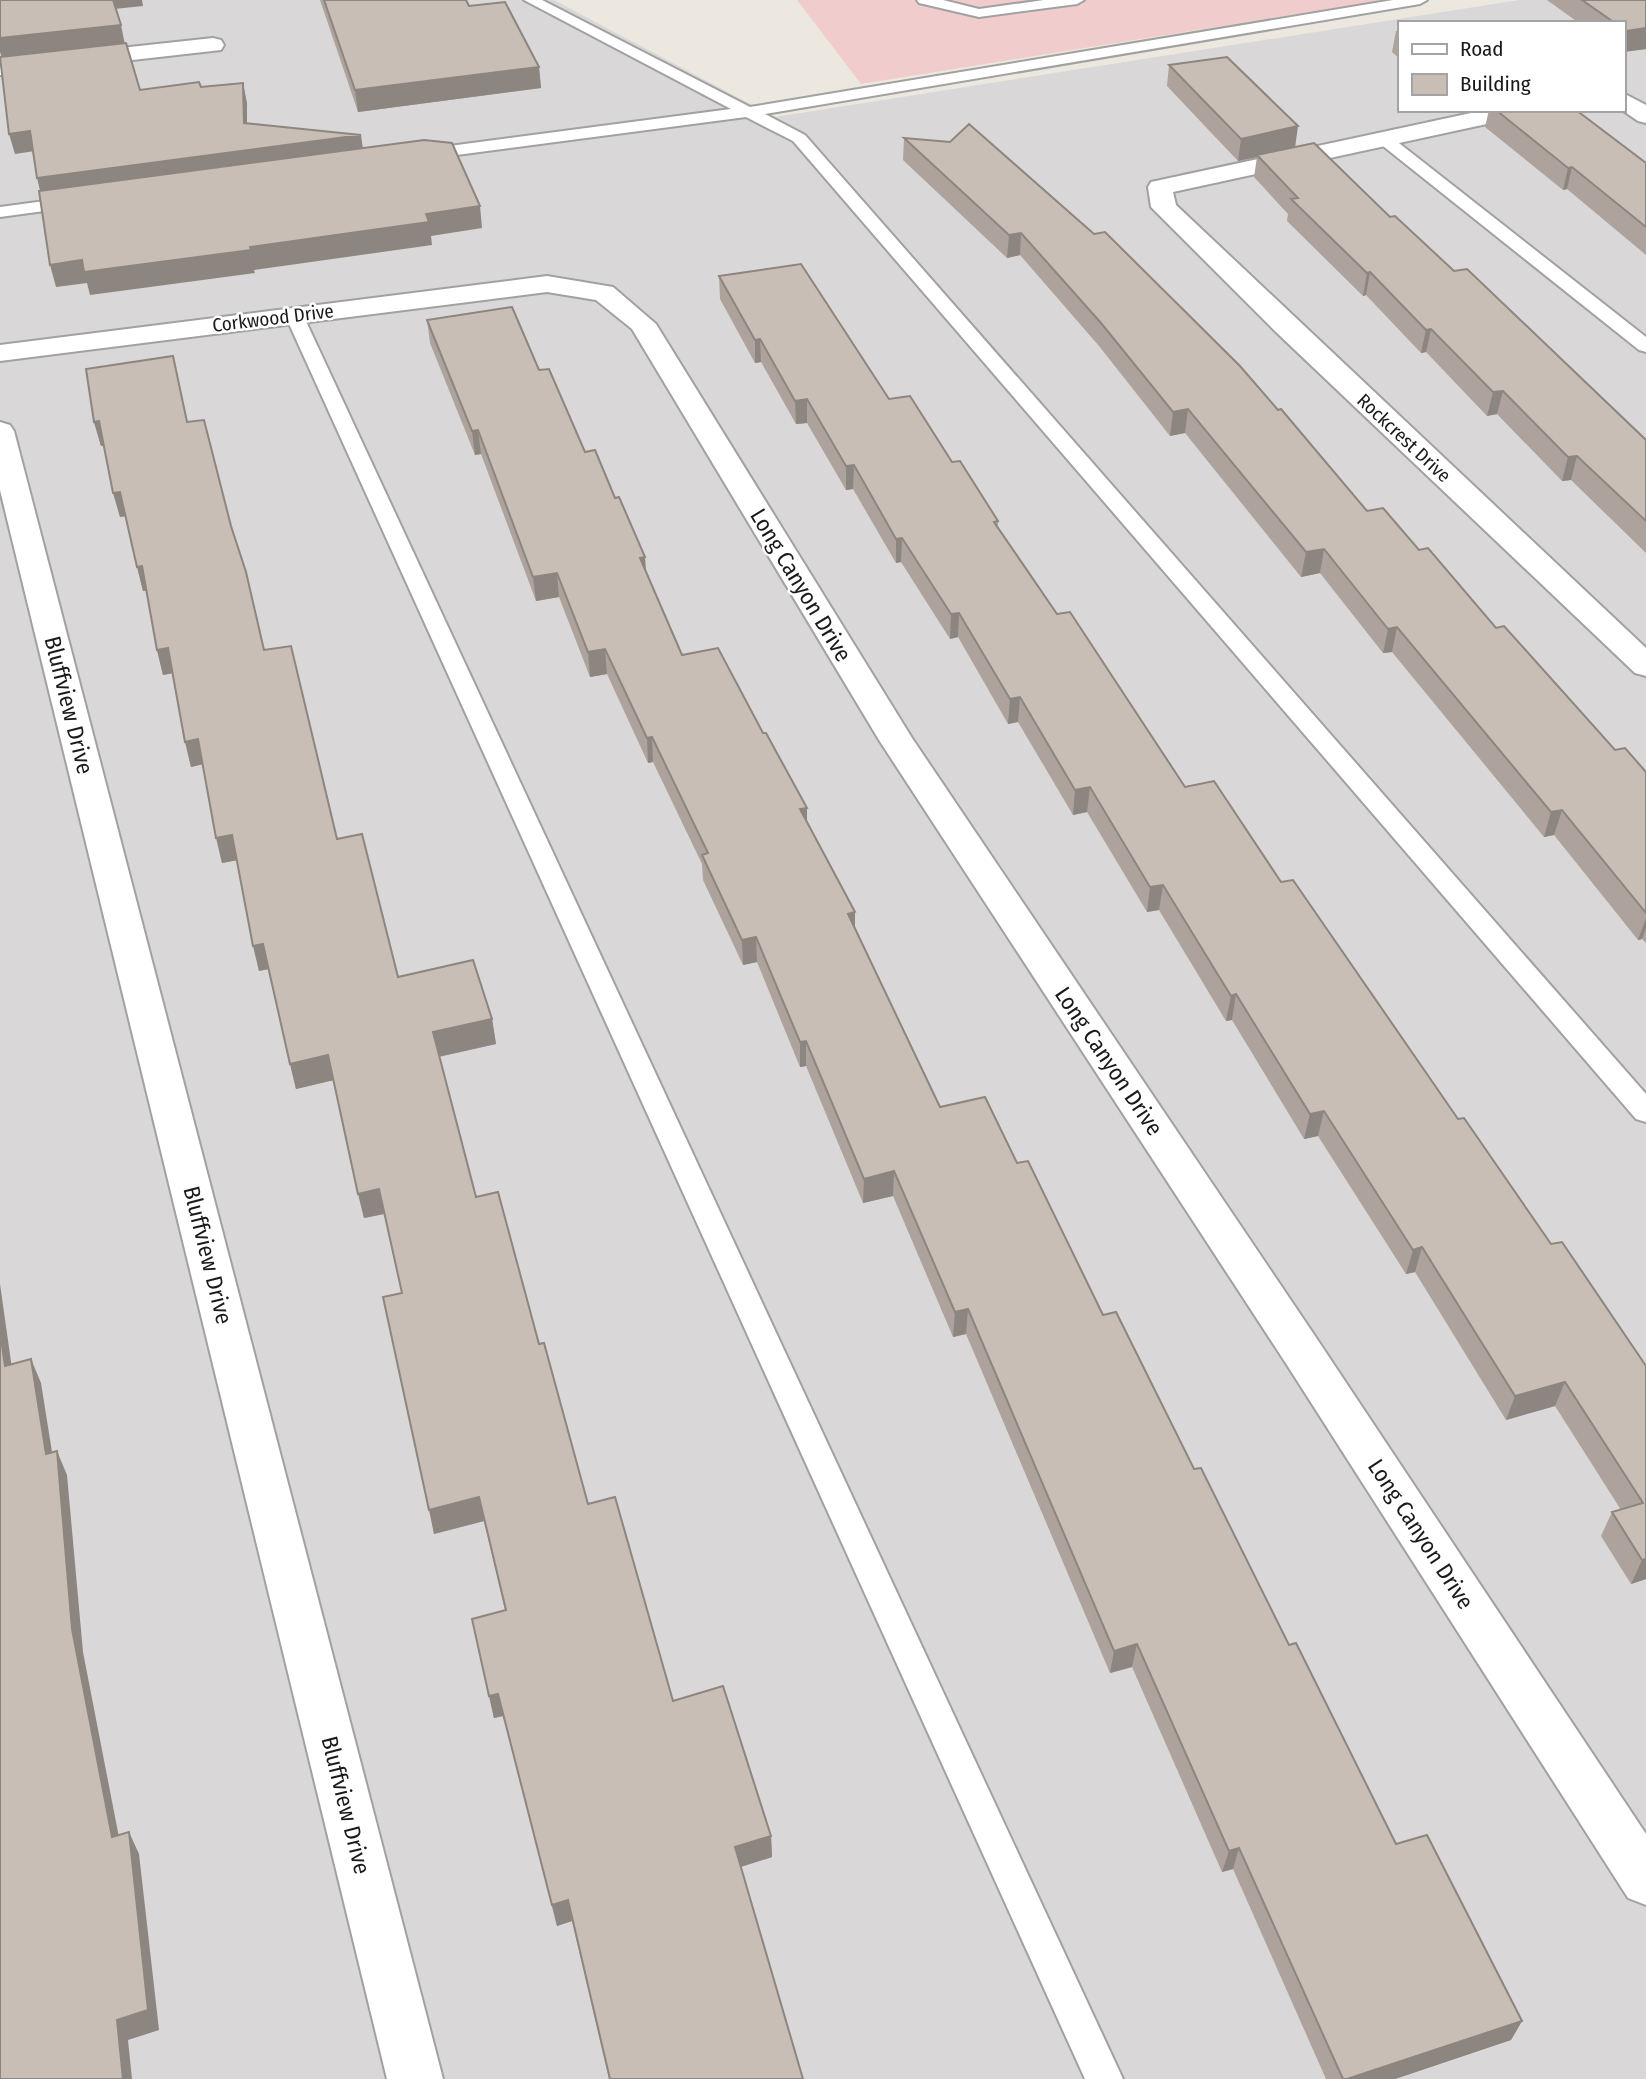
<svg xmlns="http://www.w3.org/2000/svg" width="1646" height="2079" viewBox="0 0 1646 2079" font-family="'Fira Sans Condensed',sans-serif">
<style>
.residential{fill:#d9d7d7;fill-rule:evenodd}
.commercial{fill:#f0cdcc}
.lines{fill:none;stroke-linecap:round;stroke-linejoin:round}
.lane-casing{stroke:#a1a1a1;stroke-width:4}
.street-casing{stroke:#a1a1a1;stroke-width:4}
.lane{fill:#fff;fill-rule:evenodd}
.street{fill:#fff;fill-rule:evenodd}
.wall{fill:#ada39c}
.shaded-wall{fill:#8d857f}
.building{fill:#c9beb5;stroke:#8d857f;stroke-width:2}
.labels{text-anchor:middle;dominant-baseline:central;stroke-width:5;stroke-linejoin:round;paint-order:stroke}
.far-street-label{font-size:19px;fill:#1a1a1a;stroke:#fff}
.street-label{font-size:23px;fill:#1a1a1a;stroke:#fff}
</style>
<rect width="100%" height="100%" fill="#ede8df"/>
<path class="residential" d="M 0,0 L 554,0 L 775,117 L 1519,0 L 1646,0 L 1646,2079 L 0,2079 ZM 1399,23 L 1623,23 L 1623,110 L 1399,110 Z"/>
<path class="commercial" d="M 797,0 L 1384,0 L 861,84 Z"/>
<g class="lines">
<defs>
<path id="lane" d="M 524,0 L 542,0 L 750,107 L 1393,0 L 1427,0 L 1420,4 L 765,114 L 805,135 L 1646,1094 L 1646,1122 L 1636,1119 L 793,141 L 746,117 L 419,160 L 413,158 L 411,155 L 419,150 L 731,109 Z
M 917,0 L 943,0 L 979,9 L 1044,0 L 1084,0 L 1077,4 L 979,17 L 919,3 Z
M 1384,134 L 1390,136 L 1646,337 L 1646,352 L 1639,350 L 1378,142 L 1376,139 L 1378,136 Z
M 75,197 L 83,202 L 81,206 L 0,217 L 0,207 Z
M 294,310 L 303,315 L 1123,2079 L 1085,2079 L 285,315 Z"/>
<path id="street" d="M 213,38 L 221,40 L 224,45 L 221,50 L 0,75 L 0,61 Z
M 1623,93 L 1646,105 L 1646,123 L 1638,121 L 1622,110 Z
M 1485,110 L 1531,110 L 1527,115 L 1519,117 L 1173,192 L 1176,205 L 1646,648 L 1646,676 L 1635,673 L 1276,332 L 1151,207 L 1148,187 L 1151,182 Z
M 547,276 L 613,287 L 656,324 L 912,738 L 1317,1339 L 1646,1834 L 1646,1905 L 1628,1898 L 1287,1365 L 879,740 L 632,329 L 596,300 L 547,292 L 0,361 L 0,345 Z
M 0,422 L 10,425 L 14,431 L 443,2079 L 387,2079 L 0,490 Z"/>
</defs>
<use href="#lane" class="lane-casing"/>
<use href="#street" class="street-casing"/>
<use href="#lane" class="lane"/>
<use href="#street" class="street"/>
</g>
<path class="wall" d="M 320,0 L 466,0 L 469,6 L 539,67 L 541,88 L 358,112 Z
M 1547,0 L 1646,0 L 1646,49 L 1623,52 L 1623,23 L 1579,23 Z
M 1396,31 L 1399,31 L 1399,58 L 1392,52 Z
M 1169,65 L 1295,147 L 1390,217 L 1454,271 L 1646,440 L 1646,553 L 1571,480 L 1562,481 L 1497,414 L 1487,416 L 1426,352 L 1421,353 L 1366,295 L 1363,296 L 1287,221 L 1288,214 L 1254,177 L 1257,157 L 1238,161 L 1167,86 Z
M 1489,110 L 1576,110 L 1646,163 L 1646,255 L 1567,189 L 1563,190 L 1485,127 Z
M 904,138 L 1367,511 L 1419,550 L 1496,628 L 1615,750 L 1646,772 L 1646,943 L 1642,939 L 1638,940 L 1554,835 L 1544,837 L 1392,652 L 1383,653 L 1320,573 L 1301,577 L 1185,433 L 1170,436 L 1099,346 L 1020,255 L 1007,258 L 903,160 Z
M 719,276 L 889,399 L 952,462 L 998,521 L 998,527 L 1057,614 L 1185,787 L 1281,882 L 1551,1244 L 1646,1366 L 1646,1579 L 1631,1584 L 1601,1536 L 1612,1512 L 1621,1510 L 1555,1406 L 1506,1420 L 1415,1272 L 1406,1274 L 1318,1136 L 1304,1139 L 1232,1020 L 1226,1021 L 1159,910 L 1147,912 L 1087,812 L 1073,815 L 1018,722 L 1008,724 L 958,637 L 950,639 L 901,562 L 896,563 L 853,489 L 846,490 L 807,423 L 796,424 L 761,362 L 755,363 L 720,299 Z
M 427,320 L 539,370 L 585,452 L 646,572 L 682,655 L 763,733 L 807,808 L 807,822 L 855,912 L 855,927 L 940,1107 L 1017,1163 L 1103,1315 L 1194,1469 L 1396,1844 L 1522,2021 L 1511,2040 L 1395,2079 L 1326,2079 L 1233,1869 L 1222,1872 L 1132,1667 L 1110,1673 L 966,1334 L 953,1337 L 893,1196 L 863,1203 L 806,1066 L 800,1067 L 757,962 L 743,965 L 703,880 L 702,864 L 653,762 L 648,763 L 607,674 L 590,677 L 559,597 L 536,601 L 481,454 L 475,455 L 430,343 Z
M 94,422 L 187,422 L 231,526 L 264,650 L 337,839 L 398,977 L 492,1019 L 496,1044 L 439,1057 L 476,1197 L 539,1344 L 588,1504 L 673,1701 L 771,1836 L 772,1857 L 741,1867 L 803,2079 L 609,2079 L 572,1921 L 557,1926 L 503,1716 L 494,1718 L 472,1619 L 505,1610 L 484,1521 L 434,1534 L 402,1293 L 384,1214 L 364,1218 L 334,1080 L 296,1089 L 268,969 L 259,971 L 237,860 L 222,863 L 202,764 L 191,767 L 172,673 L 163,675 L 157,650 L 147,590 L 143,591 L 126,516 L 120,517 L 104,445 L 101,446 Z"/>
<path class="shaded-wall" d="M 112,0 L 142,0 L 143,6 L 114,9 Z
M 121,25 L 125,45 L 2,58 L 0,52 L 0,38 Z
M 1646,28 L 1646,49 L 1623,52 L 1623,42 L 1626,31 Z
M 539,67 L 541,88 L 358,112 L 355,90 Z
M 243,83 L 247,103 L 247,143 L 244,123 Z
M 1298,126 L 1295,148 L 1257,155 L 1257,157 L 1238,161 L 1241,139 Z
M 30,131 L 35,151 L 15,154 L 9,134 Z
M 361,135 L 364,156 L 42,199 L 37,178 Z
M 1572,167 L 1567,189 L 1563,190 L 1568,168 Z
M 480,206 L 482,228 L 431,236 L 432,245 L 254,270 L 255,273 L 90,295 L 87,283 L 56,287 L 50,265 L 82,260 L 250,247 L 426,214 Z
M 1021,233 L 1020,255 L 1007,258 L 1009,235 Z
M 1370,272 L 1366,295 L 1363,296 L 1367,273 Z
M 1431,329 L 1426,352 L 1421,353 L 1426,330 Z
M 760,339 L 761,362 L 755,363 L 755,340 Z
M 1503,391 L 1497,414 L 1487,416 L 1493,392 Z
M 807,399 L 807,423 L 796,424 L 795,401 Z
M 1188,409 L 1185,433 L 1170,436 L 1173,412 Z
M 99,421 L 105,445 L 101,446 L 94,422 Z
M 478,430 L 481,454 L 475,455 L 472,431 Z
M 1577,456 L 1571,480 L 1562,481 L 1568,457 Z
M 854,465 L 853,489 L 846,490 L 846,466 Z
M 120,492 L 126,516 L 120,517 L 113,493 Z
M 902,538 L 901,562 L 896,563 L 896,539 Z
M 1324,549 L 1320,573 L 1301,577 L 1306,552 Z
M 645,557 L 647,582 L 640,558 Z
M 142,566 L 149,590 L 143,591 L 137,567 Z
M 557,573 L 559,597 L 536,601 L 533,577 Z
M 959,613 L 958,637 L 950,639 L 951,614 Z
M 1397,627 L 1392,652 L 1383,653 L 1388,629 Z
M 168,648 L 174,673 L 163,675 L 157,650 Z
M 605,649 L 607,674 L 590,677 L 588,652 Z
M 1020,697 L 1018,722 L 1008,724 L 1010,699 Z
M 652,737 L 653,762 L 648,763 L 647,738 Z
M 198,739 L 204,764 L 191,767 L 185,742 Z
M 1090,787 L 1087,812 L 1073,815 L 1075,790 Z
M 807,808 L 807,833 L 800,809 Z
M 1562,810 L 1554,835 L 1544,837 L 1551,812 Z
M 232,835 L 238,860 L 222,863 L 216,838 Z
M 1163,885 L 1159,910 L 1147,912 L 1150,887 Z
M 855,912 L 855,937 L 848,914 Z
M 1646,918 L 1646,928 L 1642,939 L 1638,940 Z
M 756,937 L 757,962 L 743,965 L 742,940 Z
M 263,944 L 269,969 L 259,971 L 253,946 Z
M 1236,994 L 1232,1020 L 1226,1021 L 1231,996 Z
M 492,1019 L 496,1044 L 437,1057 L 433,1032 Z
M 806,1041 L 806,1066 L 800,1067 L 800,1042 Z
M 328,1055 L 334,1080 L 296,1089 L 290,1064 Z
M 1324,1111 L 1318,1136 L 1304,1139 L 1310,1114 Z
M 894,1171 L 893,1196 L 863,1203 L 864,1179 Z
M 379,1189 L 384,1214 L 364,1218 L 358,1194 Z
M 1422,1247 L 1415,1272 L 1406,1274 L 1413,1250 Z
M 0,1284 L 15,1390 L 5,1366 L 0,1332 Z
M 968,1309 L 966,1334 L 953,1337 L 955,1312 Z
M 31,1359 L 41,1383 L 56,1477 L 46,1454 Z
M 1565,1382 L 1555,1406 L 1506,1420 L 1515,1396 Z
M 57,1451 L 67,1475 L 83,1652 L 123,1858 L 112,1837 L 72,1629 Z
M 479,1497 L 484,1521 L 434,1534 L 429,1510 Z
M 1646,1559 L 1646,1579 L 1631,1584 L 1642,1560 Z
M 1137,1644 L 1132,1667 L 1110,1673 L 1114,1651 Z
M 498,1694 L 503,1716 L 494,1718 L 489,1696 Z
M 129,1832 L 139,1854 L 159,2030 L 128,2040 L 132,2079 L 123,2079 L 117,2020 Z
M 771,1836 L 772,1857 L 737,1868 L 735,1847 Z
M 1239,1848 L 1233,1869 L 1222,1872 L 1229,1851 Z
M 568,1900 L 572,1921 L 557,1926 L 552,1905 Z
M 1522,2021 L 1511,2040 L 1395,2079 L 1347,2079 Z"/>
<path class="building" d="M 0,0 L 113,0 L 121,25 L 0,38 Z
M 324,0 L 466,0 L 469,6 L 505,2 L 539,67 L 355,90 Z
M 1582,0 L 1646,0 L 1646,28 L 1626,31 L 1623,29 L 1623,23 L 1615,23 Z
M 126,43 L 140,90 L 199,82 L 201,87 L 243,83 L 244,123 L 361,135 L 37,178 L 30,131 L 9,134 L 0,57 Z
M 1227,57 L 1298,126 L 1241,139 L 1169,65 Z
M 1496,110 L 1576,110 L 1646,163 L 1646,227 L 1572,167 L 1568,168 Z
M 969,124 L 1094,234 L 1105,232 L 1240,366 L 1278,410 L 1281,409 L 1367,511 L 1383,508 L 1419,550 L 1428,548 L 1496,628 L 1504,626 L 1615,750 L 1625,748 L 1646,772 L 1646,913 L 1562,810 L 1551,812 L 1397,627 L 1388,629 L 1324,549 L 1306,552 L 1188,409 L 1173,412 L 1101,323 L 1021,233 L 1009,235 L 904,138 L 950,142 Z
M 424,140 L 452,143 L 480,206 L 426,214 L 429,222 L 250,247 L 251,250 L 84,272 L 82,260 L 50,265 L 39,191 Z
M 1314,143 L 1390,217 L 1395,216 L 1454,271 L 1467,269 L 1646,440 L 1646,521 L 1577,456 L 1568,457 L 1503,391 L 1493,392 L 1431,329 L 1426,330 L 1370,272 L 1367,273 L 1291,199 L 1298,198 L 1257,155 Z
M 801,264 L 889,399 L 910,396 L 952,462 L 960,461 L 998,521 L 994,522 L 1057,614 L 1070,612 L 1185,787 L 1214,781 L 1281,882 L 1293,880 L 1458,1119 L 1464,1118 L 1551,1244 L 1562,1242 L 1646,1366 L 1646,1559 L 1642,1560 L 1612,1512 L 1643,1503 L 1565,1382 L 1515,1396 L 1422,1247 L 1413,1250 L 1324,1111 L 1310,1114 L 1236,994 L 1231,996 L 1163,885 L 1150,887 L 1090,787 L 1075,790 L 1020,697 L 1010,699 L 959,613 L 951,614 L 902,538 L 896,539 L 854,465 L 846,466 L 807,399 L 795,401 L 760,339 L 755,340 L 719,276 Z
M 512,307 L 539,370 L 549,369 L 585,452 L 595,450 L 615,498 L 619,497 L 645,557 L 640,558 L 682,655 L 718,648 L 763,733 L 766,733 L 807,808 L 800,809 L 855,912 L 848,914 L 940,1107 L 985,1097 L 1017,1163 L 1028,1161 L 1103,1315 L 1116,1312 L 1194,1469 L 1201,1468 L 1289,1645 L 1296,1643 L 1396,1844 L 1427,1835 L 1522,2021 L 1347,2079 L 1343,2079 L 1239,1848 L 1229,1851 L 1137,1644 L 1114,1651 L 968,1309 L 955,1312 L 894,1171 L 864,1179 L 806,1041 L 800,1042 L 756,937 L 742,940 L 702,855 L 708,853 L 652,737 L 647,738 L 605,649 L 588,652 L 557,573 L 533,577 L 478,430 L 472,431 L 427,320 Z
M 173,356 L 187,422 L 204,420 L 231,526 L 246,572 L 264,650 L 291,646 L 337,839 L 362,834 L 398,977 L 473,960 L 492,1019 L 433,1032 L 476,1197 L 498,1192 L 539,1344 L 544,1343 L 588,1504 L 615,1497 L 673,1701 L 723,1686 L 771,1836 L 735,1847 L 803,2079 L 610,2079 L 568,1900 L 552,1905 L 498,1694 L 489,1696 L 472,1619 L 506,1610 L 479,1497 L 429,1510 L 383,1297 L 402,1293 L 379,1189 L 358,1194 L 328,1055 L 290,1064 L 263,944 L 253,946 L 232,835 L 216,838 L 198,739 L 185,742 L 168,648 L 157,650 L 142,566 L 137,567 L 120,492 L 113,493 L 99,421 L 94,422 L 86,369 Z
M 0,1332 L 5,1366 L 31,1359 L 46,1454 L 57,1451 L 72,1629 L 112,1837 L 129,1832 L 148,2010 L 117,2020 L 123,2079 L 0,2079 Z"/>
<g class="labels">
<g class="far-street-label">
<text transform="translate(273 318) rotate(-7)">Corkwood Drive</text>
<text transform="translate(1404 438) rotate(43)">Rockcrest Drive</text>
</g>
<g class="street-label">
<text transform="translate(801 585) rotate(59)">Long Canyon Drive</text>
<text transform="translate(69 705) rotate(76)">Bluffview Drive</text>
<text transform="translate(1109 1061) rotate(56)">Long Canyon Drive</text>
<text transform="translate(208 1255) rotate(76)">Bluffview Drive</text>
<text transform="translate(1421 1534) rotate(57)">Long Canyon Drive</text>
<text transform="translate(346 1805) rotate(76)">Bluffview Drive</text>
</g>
</g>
<rect x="1398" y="21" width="228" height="91" fill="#ffffff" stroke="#a3a3a3" stroke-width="2"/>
<rect x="1412" y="44" width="35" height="10" fill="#ffffff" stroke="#a3a3a3" stroke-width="2"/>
<text x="1460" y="56" font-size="21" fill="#1a1a1a">Road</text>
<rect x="1412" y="74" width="35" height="21" fill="#c9beb5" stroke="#a3a3a3" stroke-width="2"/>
<text x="1460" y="91" font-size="21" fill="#1a1a1a">Building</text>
</svg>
